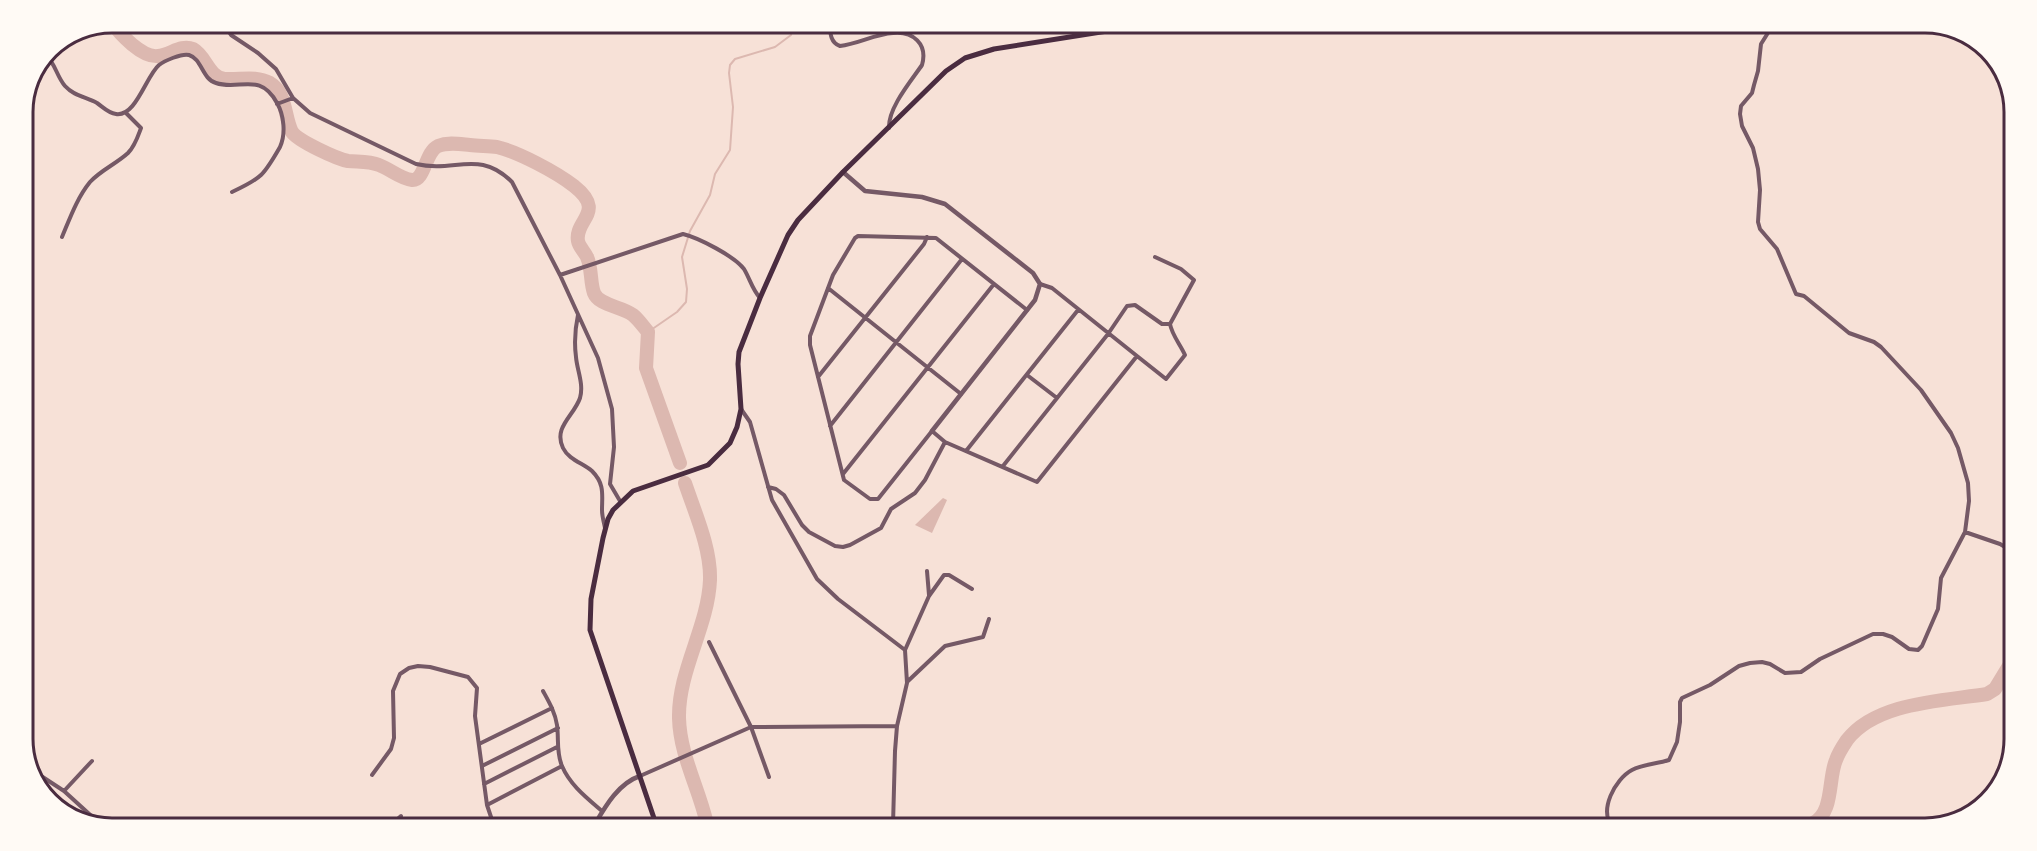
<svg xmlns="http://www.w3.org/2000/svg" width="2037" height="851" viewBox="0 0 2037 851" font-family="'Space Grotesk',sans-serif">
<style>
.water{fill:#dcb8b0}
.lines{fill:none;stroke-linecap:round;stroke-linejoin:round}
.stream{stroke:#dcb8b0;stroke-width:2}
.river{stroke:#dcb8b0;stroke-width:14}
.minor{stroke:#755966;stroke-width:4}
.tertiary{stroke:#755966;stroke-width:4.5}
.secondary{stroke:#4a2c40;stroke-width:5}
.rim{fill:none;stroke:#4a2c40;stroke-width:3}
</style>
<rect width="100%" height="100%" fill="#f7e1d7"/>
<path class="water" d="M 943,498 L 947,500 L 932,533 L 915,525 Z"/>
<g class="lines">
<path class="stream" d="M 648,332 L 677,312 L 686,302 L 687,289 L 682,257 L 690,231 L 710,195 L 715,174 L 730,150 L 733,107 L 729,73 L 730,65 L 735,59 L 775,47 L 791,35 L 793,25"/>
<path class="river" d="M 112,23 C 120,34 142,58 158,56 C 170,55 181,44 193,49 C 206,56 209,78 225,79 C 241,80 255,75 270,83 C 287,93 284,117 292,132 C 298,141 337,159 348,161 C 359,162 369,161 379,165 C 390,169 401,179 412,180 C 425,181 425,152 438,146 C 448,142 459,144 470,145 C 478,146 488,146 497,147 C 518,152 556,172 574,186 C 607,212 574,220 578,241 C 579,247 585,252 587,257 C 592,268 590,282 594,293 C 599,306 622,306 633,315 C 638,319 643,326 648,332 L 646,368 L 680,463
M 685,483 C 695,513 711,548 710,580 C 708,627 678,671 679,718 C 680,756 699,788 707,824
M 1796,828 C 1801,826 1808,826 1813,823 C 1834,813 1828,778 1836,760 C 1838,754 1843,746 1847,740 C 1876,702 1943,701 1987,694 L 1995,689 L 2009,666"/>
<path class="minor" d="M 223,23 L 231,35 L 258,53 L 276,69 L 293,98 L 310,113 L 416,164 C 456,173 479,149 512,182 L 560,275 L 598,358 L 612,409 L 614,447 L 610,484 L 620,501
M 830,25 C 830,34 831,43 840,46 C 858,44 875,34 893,33 C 913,31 928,44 922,65 C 911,81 888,108 889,128
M 892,33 L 893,25
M 46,55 C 55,63 57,77 65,86 C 74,96 86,97 97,103 C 103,107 108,113 116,114 C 136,117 146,76 159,65 C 164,61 182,53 189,55 C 202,59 202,79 216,83 C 239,91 260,71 277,103 C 284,115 286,134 280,147 C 264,175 262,178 232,192
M 277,104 L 293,98
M 62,237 C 70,218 77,198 90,182 C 101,170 116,164 128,153 C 135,146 138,136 141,128 L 126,113
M 560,275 L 683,234 C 699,238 734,256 744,269 C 750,279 752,289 760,298
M 828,288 L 961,394
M 1027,310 L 936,238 L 858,236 L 855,238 L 833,275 L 810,336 L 810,345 L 844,480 L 870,499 L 878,499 L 932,431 L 945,442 L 1037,482 L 1137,356 L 1052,288 L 1040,284
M 578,315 C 575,329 574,342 576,357 C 577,370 584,384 580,398 C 574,416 553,427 563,448 C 569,460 583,463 592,471 C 605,484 602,495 602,510 C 602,516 604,523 605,528
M 1137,356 L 1166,379 L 1185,355 C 1180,344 1172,335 1170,324
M 1027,375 L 1057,398
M 818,377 L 924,244 L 927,237
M 741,409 L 750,422 L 772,500 L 817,579 L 838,599 L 905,650 L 907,683 L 897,726 L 895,751 L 893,825
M 830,426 L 962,259
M 966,451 L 1078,310
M 1003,466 L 1108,334 L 1127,306 L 1135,305 L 1162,324 L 1170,324 L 1194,280 L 1181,269 L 1155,257
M 843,474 L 994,284
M 768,487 L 776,489 L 784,495 L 802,525 L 809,532 L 835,546 L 843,547 L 850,545 L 881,528 L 891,509 L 915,493 L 925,480 L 945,442
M 1965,532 L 2000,544 L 2010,550
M 927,571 L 929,595
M 709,642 L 751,727 L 769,777
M 905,650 L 929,596 L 944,575 L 949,575 L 972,589
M 907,682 L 945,646 L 983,637 L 989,619
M 543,691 C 549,702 555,712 557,725 C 559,739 556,752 562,766 C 570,785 587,798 602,811
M 479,744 L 552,708
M 482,766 L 558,728
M 32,770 L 64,791 L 98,822
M 372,775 L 391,749 L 394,738 L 393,691 L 400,674 L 409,668 L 418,666 L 430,667 L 468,677 L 477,688 L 475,716 L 487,805 L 493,823
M 640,776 L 751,727 L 897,726
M 484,784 L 557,747
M 64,791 L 92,761
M 487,805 L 562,766
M 393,823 L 401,816
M 1613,827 C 1598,811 1615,779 1632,770 C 1643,764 1657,764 1669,760 L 1677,742 L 1680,722 L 1680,702 L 1682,698 L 1710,685 L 1739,666 L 1750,663 L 1762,662 L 1770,664 L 1785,673 L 1801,672 L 1820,659 L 1873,634 L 1883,634 L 1892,637 L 1909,649 L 1918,650 L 1922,646 L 1938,609 L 1941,578 L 1965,532 L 1969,501 L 1968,483 L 1958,448 L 1951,433 L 1921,390 L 1881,347 L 1874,342 L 1849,333 L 1804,296 L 1796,294 L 1777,249 L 1760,229 L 1758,222 L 1760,190 L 1758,169 L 1753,148 L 1742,126 L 1740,114 L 1741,106 L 1752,93 L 1754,85 L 1758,71 L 1761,44 L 1771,28"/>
<path class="tertiary" d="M 843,172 L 865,191 L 922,197 L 945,204 L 1033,273 L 1040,284 L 1035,300 L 932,431
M 595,824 C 606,805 619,783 640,776"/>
<path class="secondary" d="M 656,824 L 590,630 L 591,599 L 603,538 L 608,519 L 613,510 L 633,491 L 708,465 L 730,443 L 737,427 L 741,409 L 738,364 L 739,352 L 760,298 L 788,235 L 798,220 L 843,172 L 946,71 L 965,58 L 994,49 L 1139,26"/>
</g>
<path d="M0 0H2037V851H0ZM112 33H1925A79 79 0 0 1 2004 112V739A79 79 0 0 1 1925 818H112A79 79 0 0 1 33 739V112A79 79 0 0 1 112 33Z" fill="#fffaf5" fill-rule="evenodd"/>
<path class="rim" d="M112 33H1925A79 79 0 0 1 2004 112V739A79 79 0 0 1 1925 818H112A79 79 0 0 1 33 739V112A79 79 0 0 1 112 33Z"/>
</svg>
